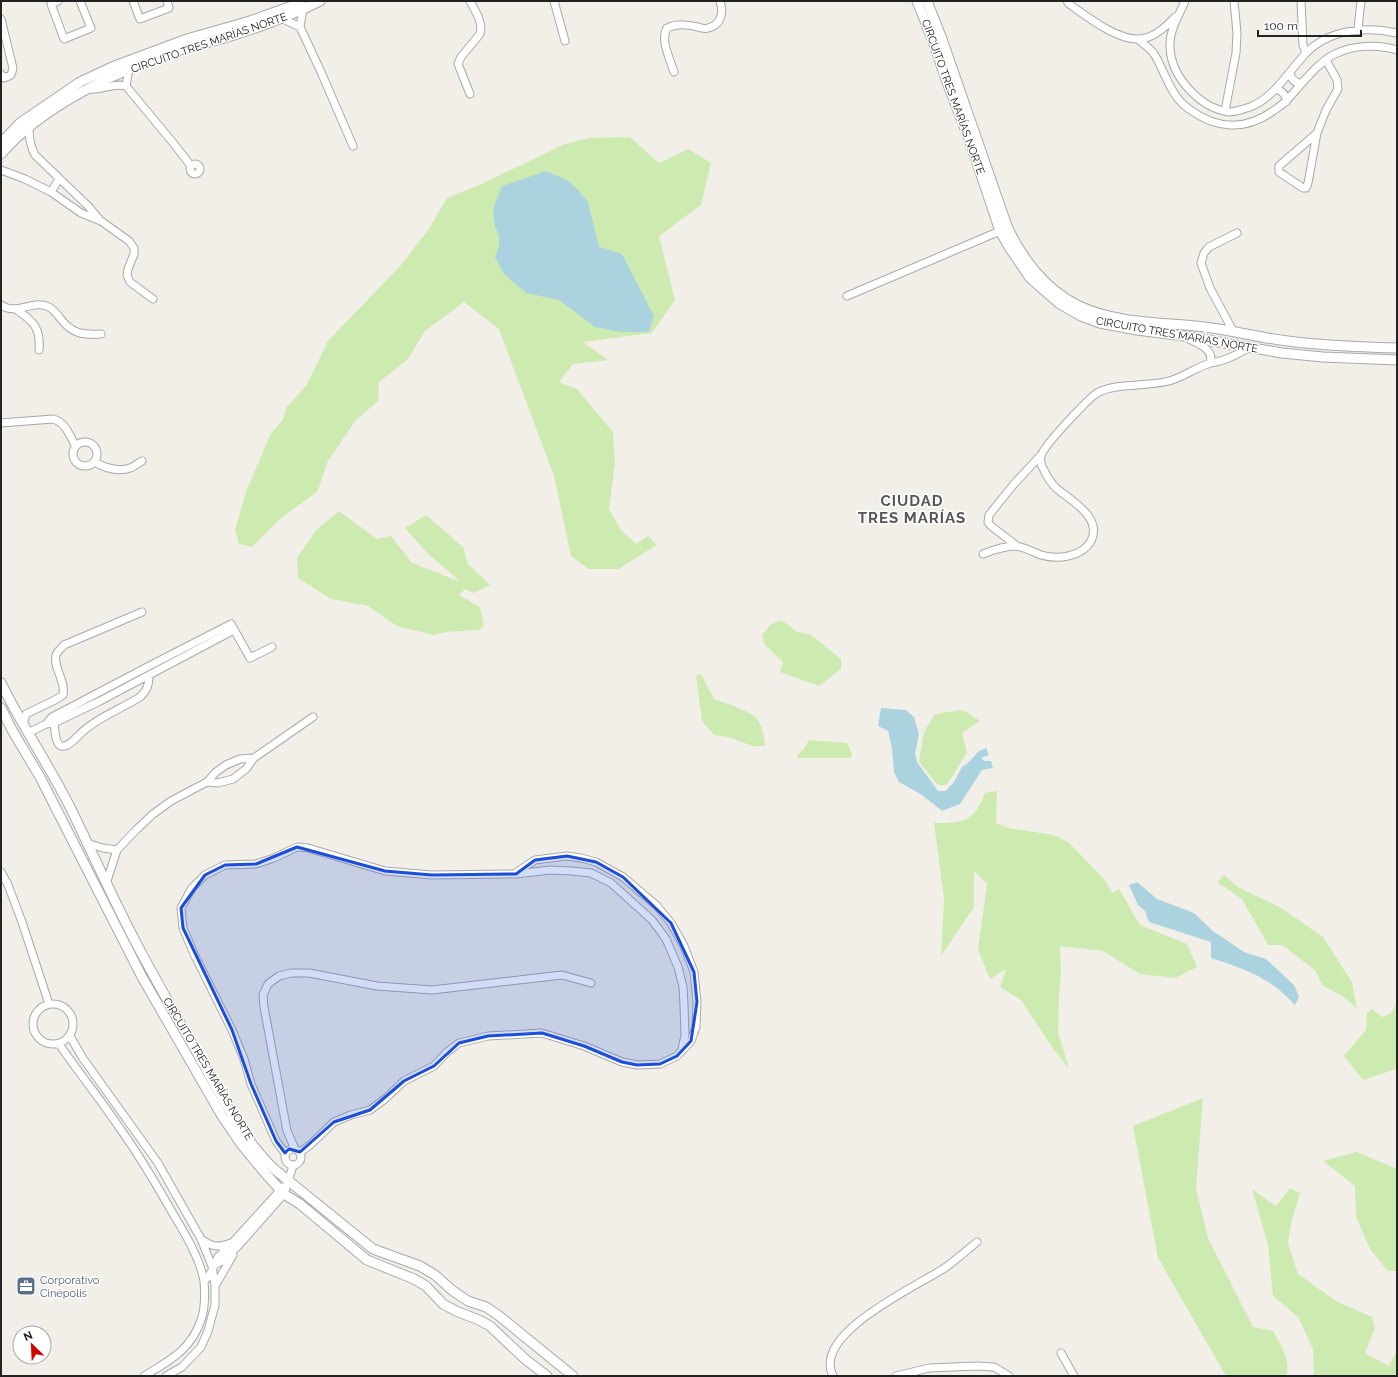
<svg xmlns="http://www.w3.org/2000/svg" width="1398" height="1377" viewBox="0 0 1398 1377" font-family="Raleway,sans-serif">
<style>
.grass{fill:#cdebb0}
.water{fill:#aad3df}
.lines{fill:none;stroke-linecap:round;stroke-linejoin:round}
.minor-casing{stroke:#a9a9a9;stroke-width:9}
.tertiary-casing{stroke:#a9a9a9;stroke-width:11}
.minor{stroke:#fff;stroke-width:7}
.tertiary{stroke:#fff;stroke-width:9}
.marked{fill:#1d4ed8;fill-opacity:0.2;stroke:#1d4ed8;stroke-width:3;stroke-linejoin:round}
.labels{text-anchor:middle;dominant-baseline:central;stroke-width:3;stroke-linejoin:round;paint-order:stroke}
.street-label{font-size:11px;fill:#222;stroke:#fff}
.service-label{font-size:11px;fill:#4e5e75;stroke:#fff;text-anchor:start}
.district-label{font-size:15px;font-weight:bold;letter-spacing:1px;fill:#555;stroke:#fff}
</style>
<rect width="100%" height="100%" fill="#f2efe9"/>
<path class="grass" d="M 630,137 L 659,163 L 688,149 L 711,163 L 701,205 L 659,236 L 675,300 L 652,333 L 583,342 L 608,360 L 573,364 L 559,382 L 577,389 L 613,432 L 615,463 L 609,509 L 621,530 L 636,544 L 648,536 L 657,545 L 618,569 L 588,569 L 571,556 L 554,476 L 499,329 L 464,302 L 425,331 L 408,359 L 379,382 L 378,401 L 356,420 L 328,461 L 317,492 L 282,517 L 252,547 L 239,544 L 235,530 L 246,492 L 271,433 L 283,420 L 286,408 L 306,386 L 328,341 L 401,265 L 429,229 L 447,198 L 477,186 L 565,144 L 589,138 Z
M 339,511 L 377,539 L 391,536 L 412,563 L 461,582 L 426,552 L 405,528 L 426,515 L 463,547 L 468,564 L 490,585 L 474,593 L 465,589 L 459,595 L 480,607 L 484,625 L 479,630 L 447,632 L 433,635 L 397,626 L 368,606 L 331,599 L 298,578 L 297,558 L 316,530 Z
M 781,620 L 797,632 L 810,634 L 841,659 L 841,669 L 819,686 L 780,672 L 783,662 L 765,645 L 762,635 L 770,625 Z
M 701,674 L 714,699 C 723,702 753,712 757,719 C 763,727 764,737 765,746 L 752,746 L 729,737 L 714,735 L 702,721 L 696,676 Z
M 962,710 L 968,713 L 980,721 L 962,733 L 967,753 C 959,763 955,775 946,785 L 938,785 L 919,762 L 924,732 L 935,714 Z
M 809,740 L 847,743 L 852,753 L 851,758 L 797,758 L 798,754 L 804,749 Z
M 997,791 L 996,823 L 1009,828 L 1054,835 L 1068,842 L 1105,880 L 1112,893 L 1119,889 L 1140,925 L 1187,944 L 1197,967 L 1175,978 L 1140,974 L 1103,951 L 1060,946 L 1061,974 L 1059,997 L 1058,1032 L 1069,1069 L 1052,1047 L 1021,1000 L 1000,987 L 1006,969 L 990,979 L 978,950 L 987,884 L 974,871 L 974,907 L 941,956 L 944,899 L 934,823 C 948,823 964,824 974,813 C 979,808 982,799 985,793 Z
M 1224,875 L 1238,887 L 1281,908 L 1323,937 L 1352,982 L 1357,1009 L 1345,998 L 1322,985 L 1315,970 L 1282,945 L 1268,945 L 1242,899 L 1217,882 Z
M 1397,1002 L 1397,1071 L 1396,1069 L 1363,1080 L 1344,1056 L 1366,1030 L 1367,1013 L 1372,1009 L 1382,1017 L 1391,1013 Z
M 1203,1098 L 1196,1188 L 1208,1238 L 1253,1327 L 1273,1331 C 1280,1344 1292,1361 1286,1376 L 1226,1376 L 1158,1258 L 1133,1126 Z
M 1357,1152 L 1397,1169 L 1397,1271 L 1388,1271 L 1370,1249 L 1356,1217 L 1355,1186 L 1323,1161 Z
M 1290,1188 L 1300,1193 L 1291,1223 L 1288,1243 L 1298,1274 L 1336,1301 L 1372,1317 L 1375,1328 L 1365,1353 L 1389,1366 L 1397,1350 L 1397,1376 L 1314,1376 L 1313,1349 L 1298,1317 L 1273,1296 L 1268,1245 L 1252,1189 L 1276,1206 Z"/>
<path class="water" d="M 546,171 L 567,180 L 577,189 L 588,202 L 599,247 L 622,254 L 654,316 L 649,332 L 621,332 L 595,327 L 559,300 L 526,293 L 504,274 L 495,257 L 499,246 L 499,236 L 495,226 L 493,210 L 502,186 Z
M 881,708 L 906,710 L 914,717 L 919,734 L 915,754 L 917,762 L 938,791 L 946,791 L 954,782 L 962,767 L 968,763 L 979,751 L 986,748 L 989,755 L 981,758 L 984,761 L 991,761 L 993,768 L 982,770 L 960,804 L 942,811 L 922,795 L 899,782 L 894,772 L 892,748 L 888,731 L 878,726 Z
M 1137,882 L 1157,899 L 1194,913 L 1213,931 L 1244,952 L 1266,959 L 1294,985 L 1299,997 L 1295,1005 C 1271,978 1245,969 1211,958 L 1211,942 L 1149,922 L 1145,911 L 1138,905 L 1129,885 Z"/>
<g class="lines">
<defs>
<path id="minor" d="M 58,1 L 51,4 L 64,39 L 91,28 L 80,1
M 133,1 L 140,19 L 169,8 L 167,1
M 470,1 L 478,16 L 481,26 L 480,34 L 461,57 L 458,64 L 470,94
M 554,1 L 565,41
M 1067,1 L 1069,4 C 1086,16 1117,40 1138,39 C 1152,39 1166,27 1175,17
M 1185,1 C 1179,16 1169,30 1170,47 C 1171,77 1200,108 1229,112 C 1234,112 1244,109 1250,107 C 1275,97 1288,72 1306,53 C 1330,29 1366,26 1397,33
M 1301,1 L 1303,45 L 1306,52
M 303,9 L 300,27 L 321,72 L 353,146
M 1,19 L 13,68 L 11,75 L 4,78 L 1,74
M 283,19 L 300,27
M 1358,29 L 1361,1
M 1138,39 C 1143,44 1150,48 1154,54 C 1157,58 1159,63 1161,67 C 1168,82 1175,100 1189,109 C 1216,129 1245,131 1273,111 C 1278,108 1283,104 1287,100 C 1299,87 1319,61 1335,54 C 1353,45 1378,44 1397,50
M 674,72 C 670,59 660,40 667,28 C 678,23 688,25 698,27 C 701,28 705,29 708,28 C 721,25 724,13 720,1
M 1290,72 C 1291,79 1294,83 1301,83
M 126,86 L 129,69
M 88,89 C 101,91 113,82 126,86 L 174,144 L 191,166
M 1276,89 C 1282,91 1287,95 1286,102
M 1225,111 L 1236,53 L 1237,33 L 1234,1
M 29,127 C 29,138 30,146 35,155 L 88,206 L 99,219
M 1317,133 L 1279,166 L 1279,172 L 1303,188 L 1306,188 L 1308,183 L 1317,133 L 1326,110 L 1338,89 L 1337,80 L 1326,60
M190 169a5 5 0 1 1 10 0a5 5 0 1 1-10 0Z
M 1,170 L 25,179 L 51,192 L 81,213 L 101,221 L 129,241 L 134,248 L 134,254 L 128,269 L 127,275 L 130,282 L 153,299
M 51,192 L 59,179
M 847,296 L 1000,231
M 1,305 C 17,316 33,299 49,307 C 54,310 57,314 60,318 C 72,334 82,335 101,334
M 17,310 C 33,321 41,328 39,350
M 1233,331 L 1210,288 L 1201,263 L 1204,253 L 1209,247 L 1237,233
M 1187,338 C 1197,343 1215,349 1210,363
M 1,423 L 53,419 C 65,422 69,434 75,445
M73 454a12 12 0 1 1 24 0a12 12 0 1 1-24 0Z
M 95,462 C 104,468 119,472 130,468 C 134,467 138,463 142,461
M 1017,546 L 991,526 L 988,522 L 989,515 L 1014,484 L 1041,455
M 983,554 C 993,550 1004,546 1016,546 C 1024,547 1033,552 1041,555 C 1057,560 1082,557 1091,541 C 1103,517 1070,500 1056,488 C 1051,483 1047,477 1044,470 C 1041,466 1040,462 1041,456 C 1044,445 1083,405 1093,396 C 1108,382 1148,387 1169,381 C 1184,377 1196,367 1211,363 C 1214,362 1217,362 1220,361 C 1231,358 1240,353 1250,347
M 54,723 C 55,729 55,744 61,746 C 67,748 73,741 77,737 C 94,719 119,710 140,697 C 147,691 149,685 149,675
M 46,724 L 52,717 L 151,665 L 231,624 L 250,658 L 272,647
M 23,725 L 26,714 L 55,700 L 63,695 C 66,680 53,669 56,655 C 57,651 62,648 64,645 L 142,612
M 28,733 L 46,724 L 54,723 L 100,701 L 234,630
M 207,782 L 218,783 L 233,779 L 246,769 L 254,758 L 313,717
M 86,843 L 103,848 L 117,850
M 1,872 L 8,885 L 22,922 L 49,1004
M 106,884 L 117,850 L 136,830 L 153,814 L 171,801 L 207,782 L 216,772 L 226,765 L 240,759 L 254,758
M33 1024a20 20 0 1 1 40 0a20 20 0 1 1-40 0Z
M 70,1036 L 82,1057 L 158,1163 L 201,1239 L 212,1266 L 215,1286 L 215,1305 L 208,1331 L 201,1347 L 182,1367 L 166,1376
M 59,1044 C 79,1073 101,1100 121,1130 C 140,1156 156,1184 172,1212 C 184,1232 200,1258 204,1281 C 205,1293 205,1309 201,1320 C 191,1350 169,1361 144,1376
M285 1157a8 8 0 1 1 16 0a8 8 0 1 1-16 0Z
M 295,1149 L 287,1131 L 264,1007 L 263,995 L 268,984 L 279,976 L 291,973 L 309,973 L 377,986 L 432,990 L 562,975 L 591,983
M 300,1152 L 309,1146 L 334,1122 L 351,1115 L 370,1110 L 385,1099 L 404,1081 L 434,1066 L 447,1052 L 459,1043 L 488,1036 L 542,1033 L 584,1046 L 622,1062 L 637,1065 L 660,1064 L 677,1056 L 691,1041 L 696,1027 L 697,1002 L 694,972 L 684,946 L 671,923 L 657,906 L 623,877 L 596,862 L 581,858 L 567,856 L 535,860 L 517,872
M 285,1153 L 276,1141 L 251,1084 L 244,1059 L 232,1030 L 195,956 L 183,928 L 181,908 L 192,888 L 205,875 L 225,865 L 256,864 L 274,858 L 297,847 L 308,848 L 385,871 L 432,875 L 516,874 L 550,870 L 571,871 L 591,873 L 611,883 L 652,920 L 666,939 L 678,967 L 683,987 L 684,1005 L 685,1035 L 682,1049
M 201,1239 C 212,1247 218,1248 231,1243
M 212,1266 L 222,1261 L 238,1246 L 284,1194 L 293,1166
M 204,1281 L 209,1276 L 218,1257 L 233,1242 L 283,1187
M 215,1286 L 233,1255
M 1061,1353 L 1074,1376
M 833,1376 C 811,1333 920,1285 946,1267 C 957,1259 967,1250 977,1242
M 896,1376 L 929,1368 L 977,1366 L 994,1367 L 1009,1376"/>
<path id="tertiary" d="M 917,1 L 933,41 L 947,82 L 969,139 L 1000,231 L 1009,247 L 1030,278 L 1060,304 L 1081,316 L 1100,323 L 1137,330 L 1184,336 L 1282,353 L 1323,357 L 1397,360
M 927,1 L 942,39 L 1007,226 C 1022,259 1046,290 1079,306 C 1118,324 1163,322 1204,327 C 1232,330 1260,338 1288,341 C 1324,346 1361,347 1397,348
M 1,143 L 20,123 L 80,82 L 112,67 L 187,39 L 250,21 L 292,6 L 301,1
M 1,154 C 43,105 119,70 180,50 C 193,46 207,43 221,39 C 255,29 288,17 320,1
M 1,683 C 22,726 49,765 70,807 C 94,856 116,906 142,954 C 159,986 177,1017 195,1049 C 218,1090 240,1136 274,1169 L 373,1249 L 420,1266 L 435,1275 L 453,1291 L 468,1301 L 486,1307 L 498,1315 L 573,1376
M 1,708 L 12,730 L 40,777 L 142,977 L 222,1116 L 241,1144 L 265,1173 L 284,1194 L 300,1204 L 367,1260 L 414,1279 L 426,1286 L 443,1304 L 456,1311 L 479,1320 L 490,1326 L 525,1359 L 547,1376"/>
</defs>
<use href="#minor" class="minor-casing"/>
<use href="#tertiary" class="tertiary-casing"/>
<use href="#minor" class="minor"/>
<use href="#tertiary" class="tertiary"/>
</g>
<path class="marked" d="M 297,847 L 385,871 L 432,875 L 516,874 L 535,860 L 567,856 L 596,862 L 623,877 L 671,923 L 694,972 L 697,1002 L 691,1041 L 677,1056 L 660,1064 L 637,1065 L 622,1062 L 584,1046 L 542,1033 L 488,1036 L 459,1043 L 434,1066 L 404,1081 L 370,1110 L 334,1122 L 300,1152 L 289,1149 L 285,1153 L 276,1141 L 251,1084 L 232,1030 L 183,928 L 181,908 L 205,875 L 225,865 L 256,864 Z"/>
<defs>
<symbol id="office-square" viewBox="-11 -11 22 22"><rect x="-9" y="-9" width="18" height="18" rx="4" fill="#5c6f8a" stroke="#fff"/><path d="M-6-3h4V-5.5h4V-3h4V5H-6ZM-1-4.5V-3h2v-1.5ZM-6 0V1H6V0Z" fill="#fff"/></symbol>
</defs>
<g fill-rule="evenodd">
<use href="#office-square" x="15" y="1275" width="22" height="22"/>
</g>
<g class="labels">
<g class="street-label">
<text transform="translate(209 43) rotate(-19)">CIRCUITO TRES MARÍAS NORTE</text>
<text transform="translate(953 97) rotate(70)">CIRCUITO TRES MARÍAS NORTE</text>
<text transform="translate(1177 335) rotate(10)">CIRCUITO TRES MARÍAS NORTE</text>
<text transform="translate(208 1069) rotate(59)">CIRCUITO TRES MARÍAS NORTE</text>
</g>
<g class="service-label">
<text x="40" y="1280">Corporativo<tspan x="40" dy="13">Cinépolis</tspan></text>
</g>
<g class="district-label">
<text x="912" y="501">CIUDAD<tspan x="912" dy="17">TRES MARÍAS</tspan></text>
</g>
</g>
<rect width="1398" height="1377" fill="none" stroke="#222222" stroke-width="4"/>
<g transform="translate(32 1345) rotate(336)"><circle r="19" fill="#ffffff" stroke="#a7a7a7"/>
<path d="M0-3L7 15L0 10L-7 15Z" fill="#d40000"/>
<text y="-6" font-size="11" font-weight="bold" text-anchor="middle" fill="#222222">N</text>
</g>
<path d="M1258 30v6h103v-6" fill="none" stroke="#222222" stroke-width="2"/>
<text x="1264" y="30" font-size="12" fill="#222222" stroke="#ffffff" stroke-width="3" paint-order="stroke">100 m</text>
</svg>
